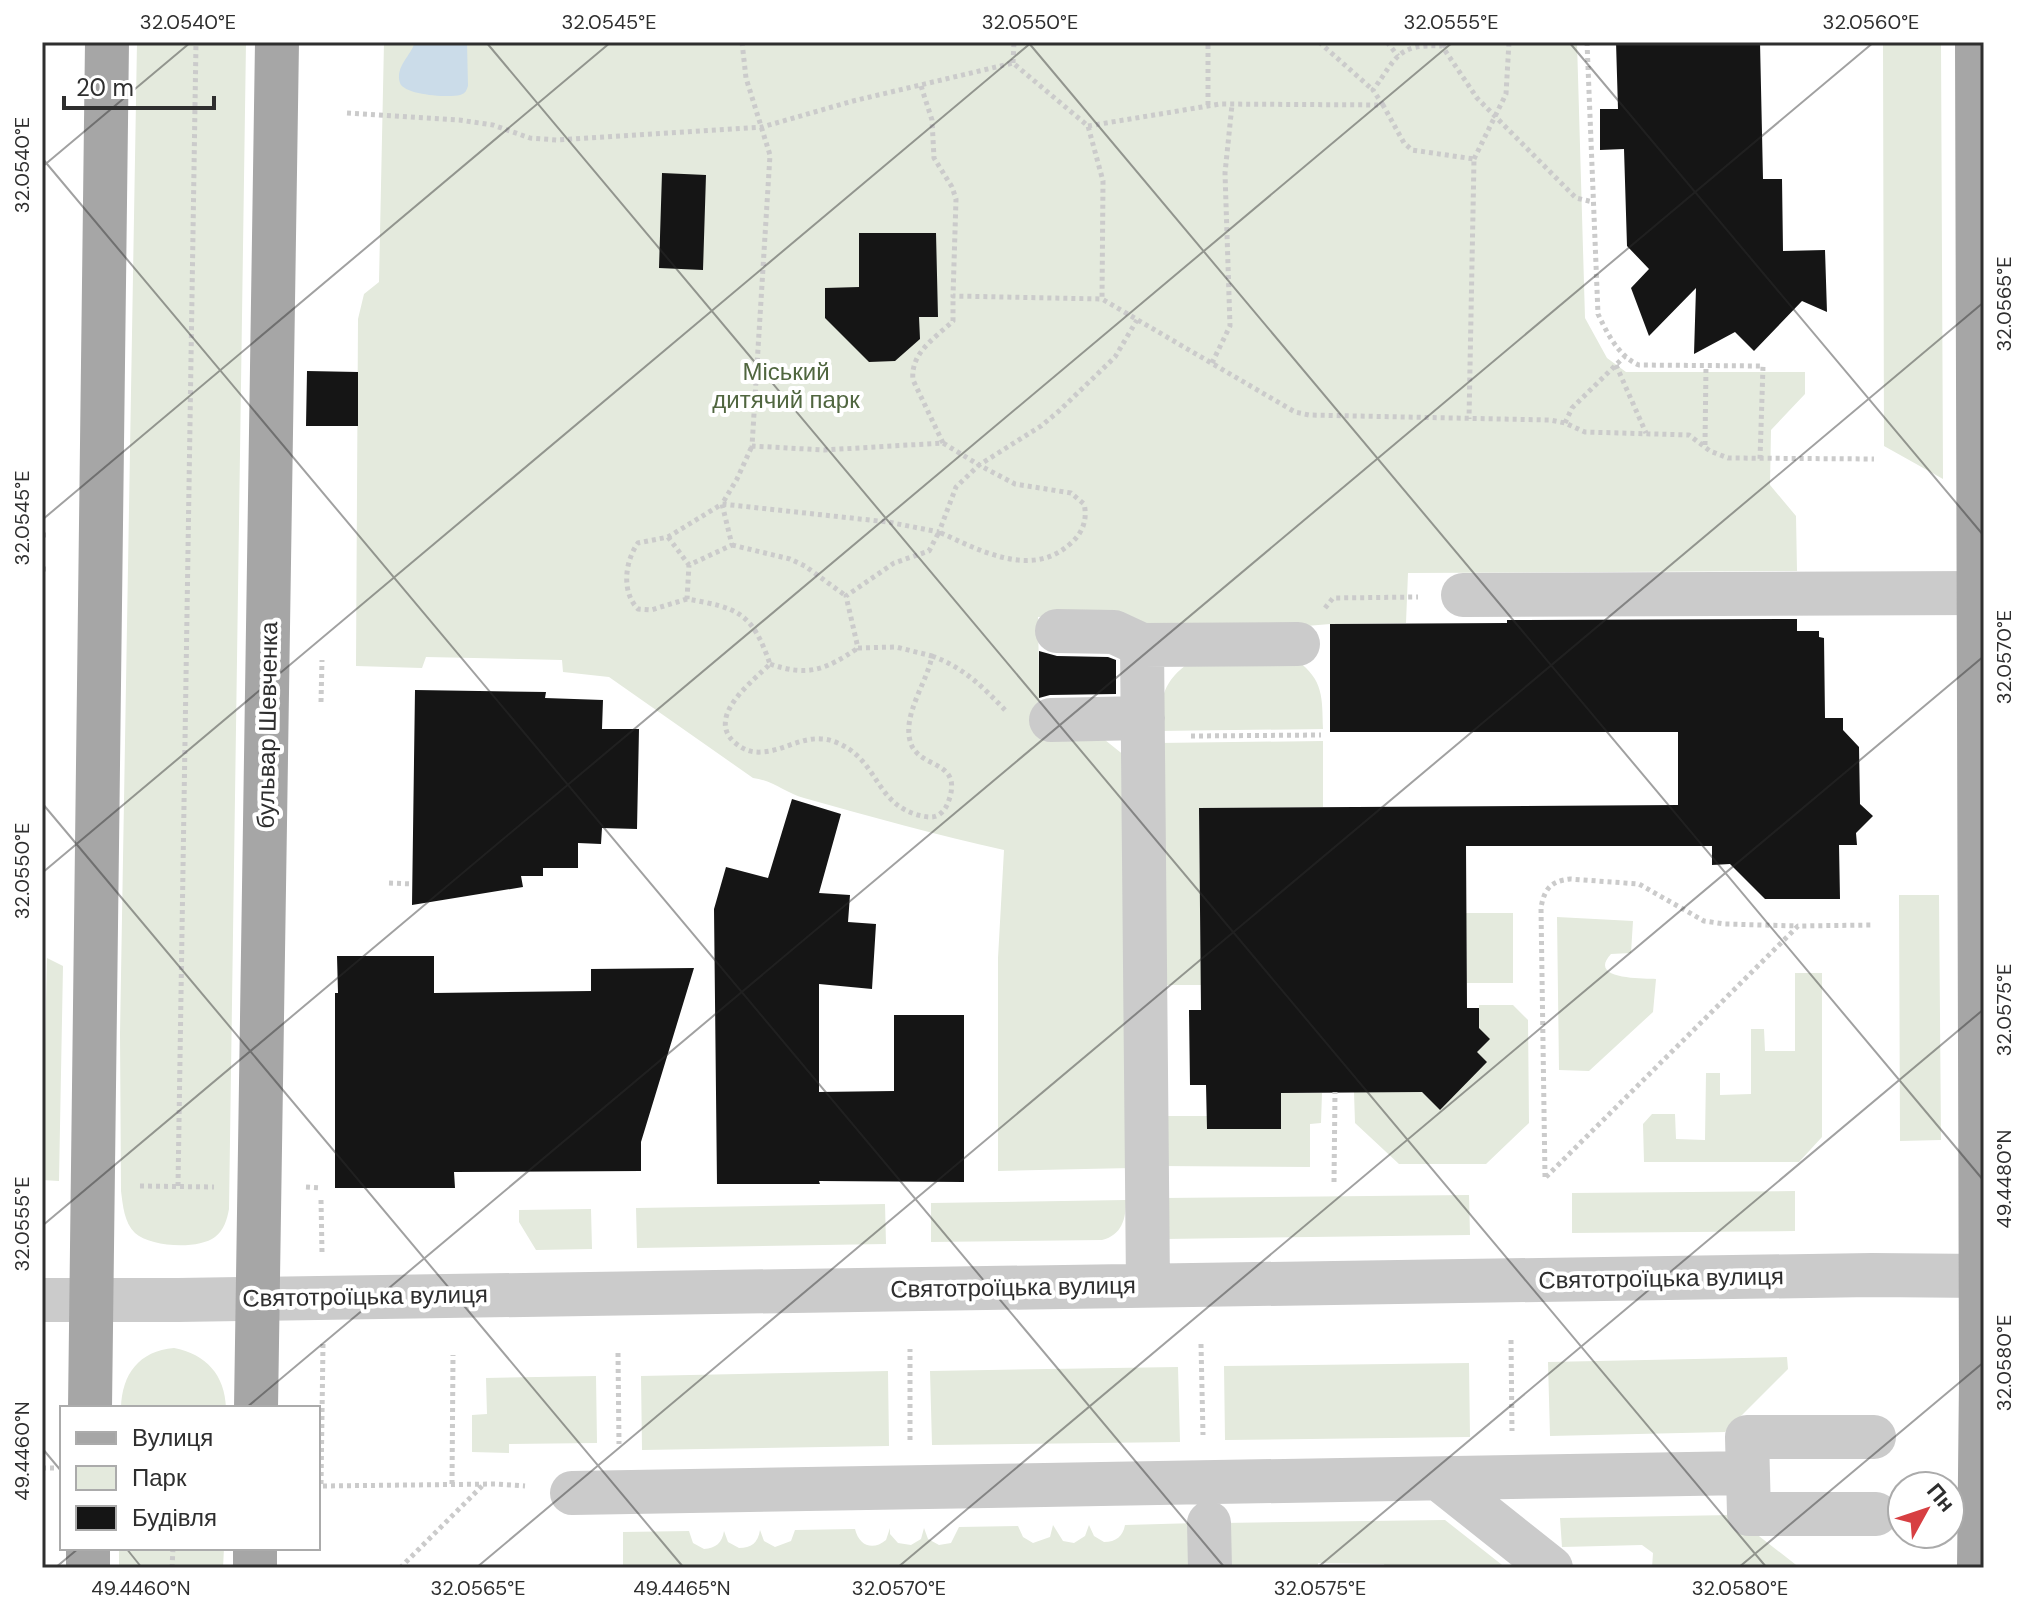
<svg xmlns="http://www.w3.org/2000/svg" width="2026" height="1610" viewBox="0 0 2026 1610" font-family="'DM Sans',sans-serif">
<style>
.green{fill:#e4eadd}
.water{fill:#cbdce9}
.building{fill:#151515}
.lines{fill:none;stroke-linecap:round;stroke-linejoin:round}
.path{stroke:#cbcbcb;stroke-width:5;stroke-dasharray:4 4;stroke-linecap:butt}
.minor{stroke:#cbcbcb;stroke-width:44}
.major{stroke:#a6a6a6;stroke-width:44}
.ticks{fill:none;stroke:#2e2e2e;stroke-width:2;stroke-opacity:0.45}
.labels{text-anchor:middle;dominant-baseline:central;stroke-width:8;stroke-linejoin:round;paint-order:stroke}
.park-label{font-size:24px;fill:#50663f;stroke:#fff}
.street-label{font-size:24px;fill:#2e2e2e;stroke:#fff}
.neatline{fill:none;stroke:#2e2e2e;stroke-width:3}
.ticks-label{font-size:20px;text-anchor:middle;fill:#2e2e2e}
</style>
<rect width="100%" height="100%" fill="#fff"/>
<path class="green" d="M 137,42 L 246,42 L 229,1209 C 227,1220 224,1230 215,1237 C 198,1250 150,1247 135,1233 C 124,1222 123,1206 121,1191 L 120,1034 Z
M 384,42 L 1577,42 L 1585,318 L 1607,358 L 1626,372 L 1805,372 L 1805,394 L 1771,430 L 1770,485 L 1796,516 L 1797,571 L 1408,573 L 1406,623 L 1330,624 L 1271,629 L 1143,632 L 1114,616 L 1038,617 L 1040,738 L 1105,740 L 1125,756 L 1131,1168 L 998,1171 L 998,958 L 1004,850 C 937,835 871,817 804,798 C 786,793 772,780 753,778 L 609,677 L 563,672 L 562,660 L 426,657 L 422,668 L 356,666 L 358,319 L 364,294 L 379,282 Z
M 1883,42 L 1941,42 L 1943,479 L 1884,446 Z
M 1297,660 C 1324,681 1322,697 1323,729 L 1158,731 C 1162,701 1160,685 1186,665 Z
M 1323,741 L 1323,807 L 1199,808 L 1201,985 L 1158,985 L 1158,743 Z
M 1899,895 L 1939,895 L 1941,1140 L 1900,1141 Z
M 1466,913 L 1513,913 L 1513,983 L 1467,983 Z
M 1557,917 L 1633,921 L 1631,953 L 1611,954 C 1587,980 1642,978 1656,979 L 1653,1012 L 1589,1071 L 1559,1070 Z
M 47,958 L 63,966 L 59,1181 L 42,1180 Z
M 1795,973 L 1822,973 L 1822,1137 L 1799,1162 L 1644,1162 L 1643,1124 L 1652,1114 L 1675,1114 L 1676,1139 L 1705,1140 L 1706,1073 L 1720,1073 L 1720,1095 L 1751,1094 L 1751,1029 L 1764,1029 L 1765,1051 L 1795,1051 Z
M 1479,1005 L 1513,1005 L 1528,1020 L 1529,1123 L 1486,1164 L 1399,1164 L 1355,1123 L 1354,1092 L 1422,1092 L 1440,1109 L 1477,1052 L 1489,1039 L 1479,1028 Z
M 1280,1086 L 1300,1093 L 1322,1093 L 1321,1123 L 1310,1124 L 1310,1167 L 1159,1166 L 1159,1116 L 1207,1116 L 1207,1129 L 1281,1129 Z
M 1795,1191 L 1795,1231 L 1572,1233 L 1572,1193 Z
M 1469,1195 L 1470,1235 L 1165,1239 L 1164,1198 Z
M 1126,1200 C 1126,1219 1122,1235 1102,1240 L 931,1242 L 931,1203 Z
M 885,1204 L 886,1244 L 637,1248 L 636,1208 Z
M 591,1209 L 592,1249 L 536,1250 L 519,1222 L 519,1210 Z
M 174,1348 C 206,1354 225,1375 226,1408 L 121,1408 C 122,1374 139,1351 174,1348 Z
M 1787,1357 L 1788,1369 L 1725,1432 L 1550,1436 L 1548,1362 Z
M 1469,1363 L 1470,1437 L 1225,1440 L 1224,1366 Z
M 1178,1367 L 1180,1442 L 932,1445 L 930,1371 Z
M 888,1371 L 889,1446 L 642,1450 L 641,1376 Z
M 596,1376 L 597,1443 L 509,1444 L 509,1453 L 472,1452 L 472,1415 L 487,1414 L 486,1378 Z
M 1732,1515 L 1800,1568 L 1652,1568 L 1653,1553 L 1642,1545 L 1562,1547 L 1560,1518 Z
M 1445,1520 L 1506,1568 L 1385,1568 L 1384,1564 L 1318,1563 L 1318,1568 L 1223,1568 L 1222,1523 Z
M 1197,1523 L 1197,1568 L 623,1568 L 623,1532 L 689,1531 L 693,1543 L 704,1549 C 716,1548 722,1543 724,1531 L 728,1542 L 739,1548 C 751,1548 758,1543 760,1530 L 764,1541 L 775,1547 L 791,1541 L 795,1530 L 855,1529 C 859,1546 873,1551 886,1540 L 890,1528 L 890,1534 L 898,1543 L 911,1545 L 921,1539 L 924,1528 L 928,1539 L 939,1545 L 951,1543 L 959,1527 L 1018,1526 L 1023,1537 L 1033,1543 L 1050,1537 L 1053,1525 L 1063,1541 L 1074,1543 L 1085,1536 L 1089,1525 L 1094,1536 L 1104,1542 C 1116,1542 1123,1536 1125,1525 Z
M 119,1548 L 224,1548 L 223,1568 L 119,1568 Z"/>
<path class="water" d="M 415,42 L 467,42 L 468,86 C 466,91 466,93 460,95 C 449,98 404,95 400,83 C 395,66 411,56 415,42 Z"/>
<path class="building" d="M 1616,42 L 1760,42 L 1763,179 L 1782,179 L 1783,251 L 1825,250 L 1827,312 L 1802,301 L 1754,351 L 1735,332 L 1694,354 L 1696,288 L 1649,336 L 1631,288 L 1649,269 L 1627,246 L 1624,149 L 1600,150 L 1600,109 L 1618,109 Z
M 662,173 L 706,175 L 703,270 L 659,268 Z
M 859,233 L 936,233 L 938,317 L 919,317 L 920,339 L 895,361 L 869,362 L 825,318 L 825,288 L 859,287 Z
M 307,371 L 358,372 L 358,426 L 306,426 Z
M 1797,619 L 1797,631 L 1819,631 L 1819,637 L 1824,638 L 1825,718 L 1843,718 L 1843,730 L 1859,747 L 1860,804 L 1873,816 L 1856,833 L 1857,845 L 1839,845 L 1840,899 L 1765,899 L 1730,864 L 1712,865 L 1712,846 L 1466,846 L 1467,1008 L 1479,1008 L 1479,1028 L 1490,1039 L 1477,1052 L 1487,1062 L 1440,1110 L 1422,1092 L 1281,1093 L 1281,1129 L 1207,1129 L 1206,1085 L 1190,1085 L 1189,1010 L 1201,1010 L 1199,808 L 1678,805 L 1678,732 L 1330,732 L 1330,624 L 1507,623 L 1507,620 Z
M 1039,651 L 1057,656 L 1108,657 L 1116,660 L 1116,694 L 1050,695 L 1039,698 Z
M 415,690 L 546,692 L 545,698 L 603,700 L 602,729 L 639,729 L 637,829 L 602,828 L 601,844 L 578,843 L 578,868 L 543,868 L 543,876 L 521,876 L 523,887 L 412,905 Z
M 792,799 L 841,814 L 819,893 L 850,895 L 848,922 L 876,924 L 872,989 L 819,984 L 819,1092 L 894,1091 L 894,1015 L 964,1015 L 964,1182 L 819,1181 L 820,1184 L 717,1184 L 714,909 L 726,867 L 768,878 Z
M 337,956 L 434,956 L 434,993 L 591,991 L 591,969 L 694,968 L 641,1142 L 641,1171 L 454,1172 L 455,1188 L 335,1188 L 335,993 L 338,993 Z"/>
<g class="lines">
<path class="path" d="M 742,42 L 746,78 L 770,155 L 752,446 L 824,450 L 943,443 L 979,465 L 1041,426 L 1059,411 L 1115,357 L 1137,320
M 1319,42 L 1373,90
M 1387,42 L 1398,56
M 1587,42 L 1598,314 C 1607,333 1619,357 1639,365 L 1763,366 L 1760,459
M 1442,46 L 1453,42
M 1013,63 L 1014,42
M 921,86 L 932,120 L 934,158 L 952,187 L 956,199 L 953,296 L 1102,299
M 1208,105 L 1208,42
M 1383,105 L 1373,90 C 1398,56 1397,44 1442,46 L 1477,98 L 1576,198 L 1593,202
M 347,113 L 459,120 L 493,125 L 530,138 L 557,140 L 762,127 L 853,101 L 1013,63 L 1088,126 L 1103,181 L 1102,299 L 1295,412 L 1309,415 L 1550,420 L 1565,423 L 1585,432 L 1689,435 L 1710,451 L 1728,458 L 1874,459
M 1088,126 L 1220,104 L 1383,105 L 1404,143 L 1412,150 L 1474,159 L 1469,419
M 1474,159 L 1506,94 L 1509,42
M 1212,363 L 1230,326 L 1225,173 L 1232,105
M 1616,365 L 1646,433
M 1565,423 L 1572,408 L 1625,356
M 943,443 L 913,380 C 910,353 935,338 953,321 L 953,296
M 1705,445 L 1706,366
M 42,535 L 47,535
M 668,537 L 689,565
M 732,545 L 790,559 L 805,566 L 846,596
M 42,569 L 46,569
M 687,599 L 651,610 L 638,609 C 621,592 625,561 638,543 L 668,537 L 722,504 L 732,545 L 689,565 L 687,599 C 738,608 752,612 770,664 C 753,681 706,716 734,742 C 742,749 751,753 762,752 C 782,751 802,737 821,739 C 831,739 841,744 849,749 C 879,770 879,804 918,815 C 926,817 935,819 941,813 C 946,809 948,803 950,797 C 960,760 921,769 911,744 C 901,716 927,683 932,656 L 896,647 L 858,648 L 846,596 L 894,563 L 929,551 L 939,532 C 979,550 1031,579 1070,544 C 1082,534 1088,520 1084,504 L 1071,493 L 1015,484 L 979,465 L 956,487 L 939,532 L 888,522 L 722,504 L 737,479 L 752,446
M 1325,608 L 1333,598 L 1418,597
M 932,656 C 963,667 983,687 1005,710
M 770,664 C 808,677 825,670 858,648
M 321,702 L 322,660
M 1191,736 L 1321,735
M 389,883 L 412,884
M 1545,1177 L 1541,908 C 1544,889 1551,881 1570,879 L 1639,884 L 1704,921 L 1725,924 L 1798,926
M 1546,1177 L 1798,926 L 1873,925
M 1334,1182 L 1335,1092
M 140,1186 L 214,1187
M 178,1186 L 196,42
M 306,1187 L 321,1188
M 321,1200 L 322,1252
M 1511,1340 L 1512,1431
M 323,1344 L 321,1486 L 496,1484 L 525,1486
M 1201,1344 L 1203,1435
M 618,1353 L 619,1444
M 910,1440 L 910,1349
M 42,1468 L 56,1468
M 452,1484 L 453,1355
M 172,1568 L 173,1548
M 400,1568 L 484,1484"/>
<path class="minor" d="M 1463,595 L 1979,593
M 1057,631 L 1114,632 L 1142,645
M 1051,720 L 1143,718
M 1148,1285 L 1142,645 L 1298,644
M 42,1300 L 178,1300 L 1872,1275 L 1984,1276
M 1874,1437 L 1747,1437 L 1749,1514 L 1876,1514
M 1439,1479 L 1551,1568
M 572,1493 L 1748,1473
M 1209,1523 L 1210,1568"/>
<path class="major" d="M 1977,42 L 1981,1381 L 1979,1568
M 90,1408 L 107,42
M 256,1408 L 277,42
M 88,1568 L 88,1548
M 255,1568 L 255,1548"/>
</g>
<path class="ticks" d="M 486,42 L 1767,1568M 1028,42 L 1984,1181M 1569,42 L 1984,536M 42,158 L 1225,1568M 42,167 L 191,42M 42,520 L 611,42M 42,803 L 684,1568M 42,873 L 1032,42M 42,1226 L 1453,42M 246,1408 L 1874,42M 42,1448 L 62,1472M 126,1548 L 142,1568M 55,1568 L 79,1548M 476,1568 L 1984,302M 897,1568 L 1984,656M 1317,1568 L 1984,1009M 1738,1568 L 1984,1362"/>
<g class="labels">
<g class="park-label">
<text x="786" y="371">Міський<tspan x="786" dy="28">дитячий парк</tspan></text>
</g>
<g class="street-label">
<text transform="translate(267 725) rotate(-89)">бульвар Шевченка</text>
<text transform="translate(1661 1278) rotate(-1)">Святотроїцька вулиця</text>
<text transform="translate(1013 1287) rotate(-1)">Святотроїцька вулиця</text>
<text transform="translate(365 1296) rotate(-1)">Святотроїцька вулиця</text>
</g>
</g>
<rect width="2026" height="1610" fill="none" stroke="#ffffff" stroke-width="88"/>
<rect x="60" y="1406" width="260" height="144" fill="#ffffff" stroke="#ababab" stroke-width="2"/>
<rect x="76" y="1432" width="40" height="12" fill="#a6a6a6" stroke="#ababab" stroke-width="2"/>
<text x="132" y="1446" font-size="24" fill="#2e2e2e">Вулиця</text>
<rect x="76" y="1466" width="40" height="24" fill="#e4eadd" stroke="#ababab" stroke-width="2"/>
<text x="132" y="1486" font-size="24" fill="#2e2e2e">Парк</text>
<rect x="76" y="1506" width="40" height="24" fill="#151515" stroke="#ababab" stroke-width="2"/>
<text x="132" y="1526" font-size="24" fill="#2e2e2e">Будівля</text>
<g transform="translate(1926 1510) rotate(50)"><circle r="38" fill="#ffffff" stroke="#ababab" stroke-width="2"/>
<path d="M0-6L14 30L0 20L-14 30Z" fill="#d73f42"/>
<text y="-12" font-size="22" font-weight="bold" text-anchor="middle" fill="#2e2e2e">Пн</text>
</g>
<path d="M64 96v12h150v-12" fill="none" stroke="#2e2e2e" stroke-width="4"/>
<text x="76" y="96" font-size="24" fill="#2e2e2e" stroke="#ffffff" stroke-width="6" paint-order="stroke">20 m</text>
<rect x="44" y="44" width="1938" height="1522" class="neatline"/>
<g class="ticks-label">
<text x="188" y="29">32.0540°E</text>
<text x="609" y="29">32.0545°E</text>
<text x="1030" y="29">32.0550°E</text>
<text x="1451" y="29">32.0555°E</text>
<text x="1871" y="29">32.0560°E</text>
<text transform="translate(22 165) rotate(-90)" y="7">32.0540°E</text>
<text transform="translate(2004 304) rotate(-90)" y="7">32.0565°E</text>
<text transform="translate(22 518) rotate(-90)" y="7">32.0545°E</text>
<text transform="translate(2004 657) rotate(-90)" y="7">32.0570°E</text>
<text transform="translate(22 871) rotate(-90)" y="7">32.0550°E</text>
<text transform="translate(2004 1010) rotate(-90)" y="7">32.0575°E</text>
<text transform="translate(2004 1179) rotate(-90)" y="7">49.4480°N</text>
<text transform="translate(22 1224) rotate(-90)" y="7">32.0555°E</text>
<text transform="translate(2004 1363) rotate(-90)" y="7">32.0580°E</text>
<text transform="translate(22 1451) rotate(-90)" y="7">49.4460°N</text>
<text x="141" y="1595">49.4460°N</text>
<text x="478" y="1595">32.0565°E</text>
<text x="682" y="1595">49.4465°N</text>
<text x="899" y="1595">32.0570°E</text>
<text x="1320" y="1595">32.0575°E</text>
<text x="1740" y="1595">32.0580°E</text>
</g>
</svg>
